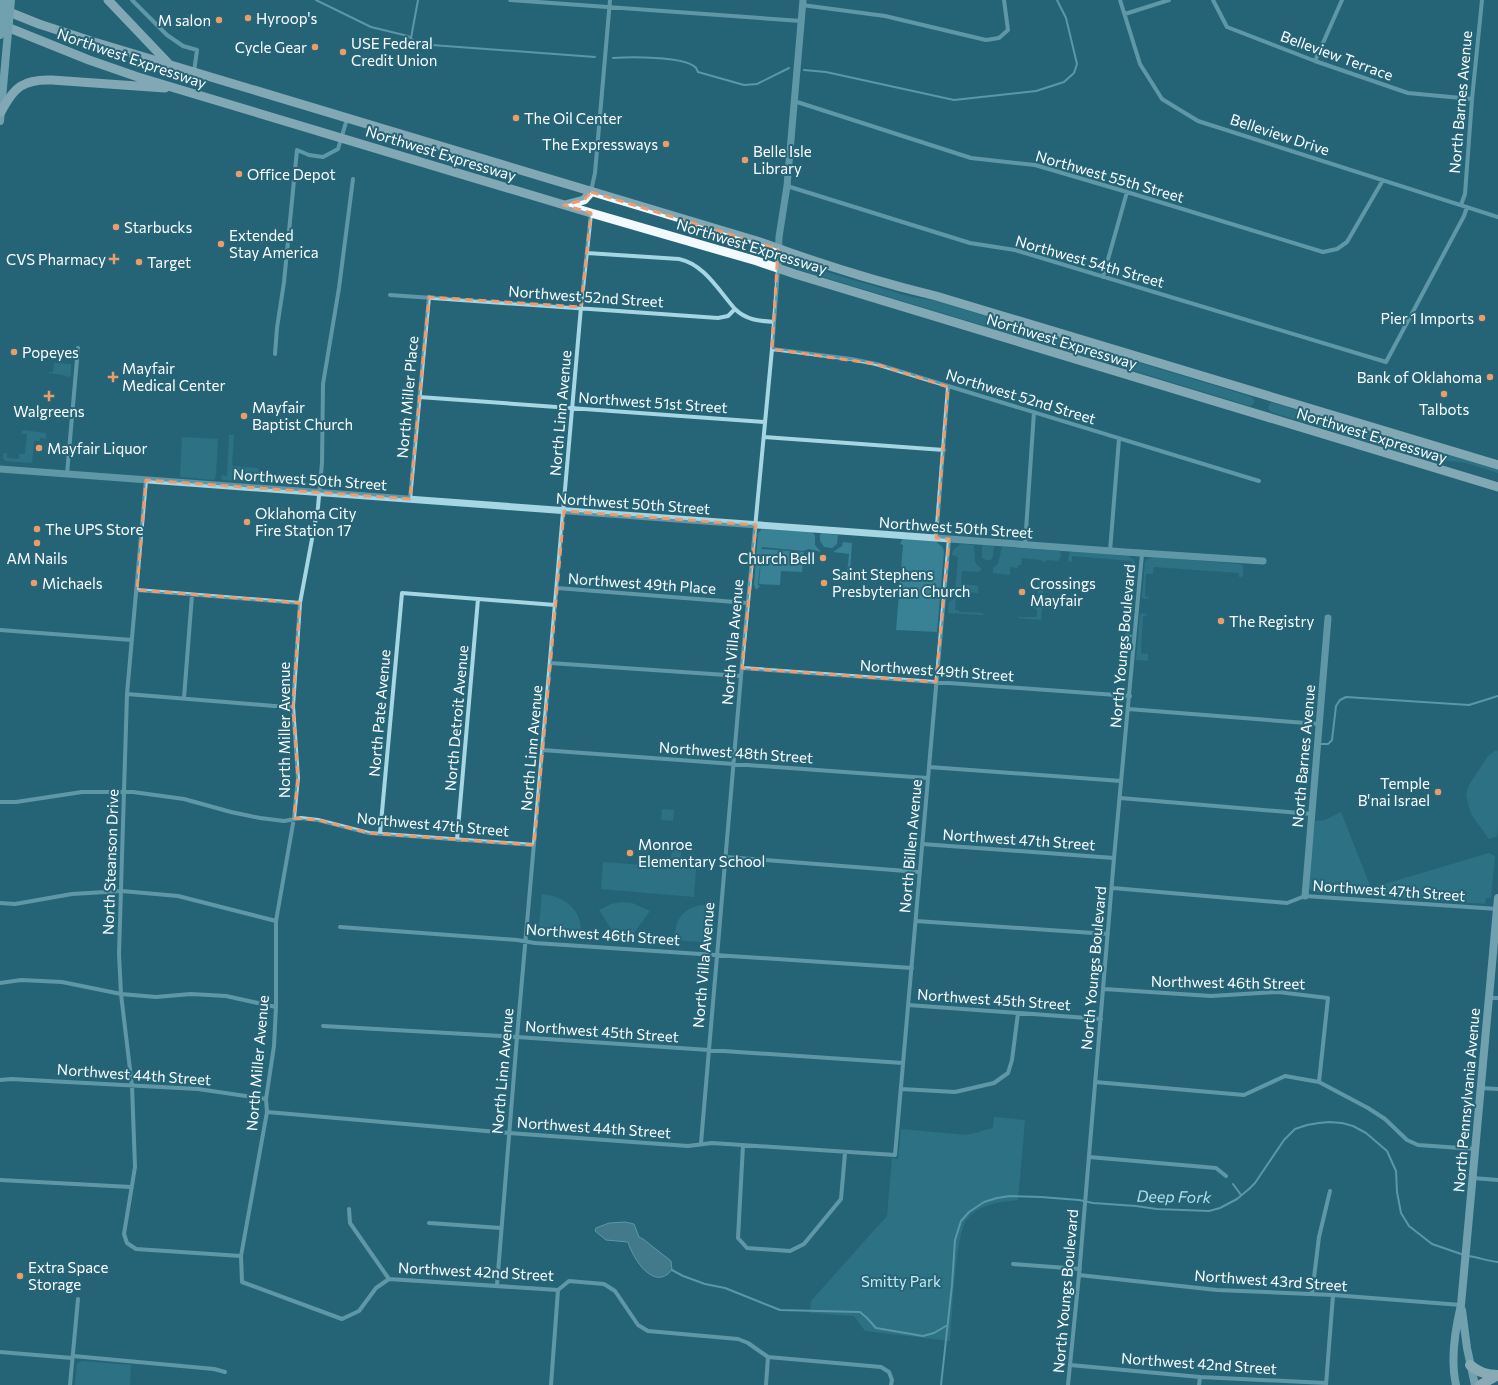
<svg xmlns="http://www.w3.org/2000/svg" width="1498" height="1385" viewBox="0 0 1498 1385" font-family="Commissioner,sans-serif">
<style>
.green{fill:#398195}
.water{fill:#6796a4;stroke:#9bd5e3}
.lines{fill:none;stroke-linecap:round;stroke-linejoin:round}
.stream{stroke:#9bd5e3;stroke-width:2}
.minor{stroke:#a6d6e3;stroke-width:4}
.tertiary{stroke:#a6d6e3;stroke-width:7}
.secondary{stroke:#cfebf3;stroke-width:8}
.trunk{stroke:#f2fafe;stroke-width:9}
.motorway{stroke:#fff;stroke-width:10}
.secondary-bridge{stroke:#cfebf3;stroke-width:8}
.marked{fill:none;stroke:#f19b6d;stroke-width:3;stroke-dasharray:8 5;stroke-linejoin:round}
.poi-dot{fill:#ec9b6b;stroke:#256577;stroke-width:1.5}
.labels{text-anchor:middle;dominant-baseline:central;stroke-width:4;stroke-linejoin:round;paint-order:stroke}
.poi-label{font-size:15px;fill:#fff;stroke:#256577;text-anchor:start}
.street-label{font-size:15px;fill:#fff;stroke:#256577}
.park-label{font-size:15px;fill:#c9eaf2;stroke:#256577}
.water-label{font-size:16px;font-style:italic;fill:#b1dfeb;stroke:#256577}
</style>
<rect width="100%" height="100%" fill="#256577"/>
<path class="green" d="M 790,264 L 799,264 L 911,297 L 936,301 L 1252,397 L 1255,402 L 1252,405 L 1250,406 L 800,270 Z
M 54,363 L 71,364 L 71,375 L 68,377 L 63,375 L 49,373 L 48,372 L 53,372 Z
M 1270,403 L 1273,403 L 1498,470 L 1498,473 L 1466,463 L 1419,457 L 1271,412 L 1268,408 Z
M 22,430 L 46,433 L 46,439 L 40,438 L 40,441 L 34,441 L 32,463 L 5,461 L 3,457 L 4,453 L 7,453 L 7,458 L 19,459 L 19,454 L 25,454 L 27,434 L 22,434 Z
M 229,435 L 234,435 L 232,466 L 257,468 C 260,472 262,479 258,483 L 222,480 L 221,475 L 227,476 Z
M 182,437 L 218,439 L 216,475 L 214,480 L 180,477 Z
M 762,529 L 812,532 L 815,535 L 815,545 L 821,552 L 809,549 L 803,551 L 762,547 L 758,585 L 760,586 L 756,590 L 754,585 L 758,533 Z
M 822,533 L 838,535 L 837,544 L 832,548 L 824,547 L 820,541 L 820,534 Z
M 903,538 L 936,541 L 943,548 L 944,552 L 937,632 L 896,630 L 903,545 L 900,544 Z
M 843,542 L 852,543 L 850,574 L 847,574 L 849,554 L 833,552 L 842,546 Z
M 961,544 L 974,545 L 975,559 L 974,559 L 977,565 L 981,568 L 981,571 L 979,571 L 979,572 L 962,571 L 961,584 L 978,586 L 978,593 L 955,591 L 958,557 L 952,555 C 952,549 957,547 961,544 Z
M 983,545 L 994,546 L 993,556 L 991,560 L 986,560 L 982,558 L 982,546 Z
M 1002,547 L 1060,551 L 1061,556 L 1058,561 L 1047,560 L 1044,562 L 1040,560 L 1022,558 L 1021,565 L 1018,565 L 1018,568 L 1010,567 L 1010,575 L 993,573 L 993,568 L 998,564 Z
M 762,549 L 804,552 L 802,572 L 781,571 L 780,585 L 759,584 Z
M 1071,551 L 1128,556 L 1134,560 L 1136,567 L 1132,567 L 1132,561 L 1072,556 L 1072,561 L 1070,562 L 1068,560 L 1069,554 Z
M 1154,557 L 1240,564 L 1243,566 L 1243,575 L 1241,577 L 1239,577 L 1239,573 L 1154,567 L 1153,574 L 1146,574 L 1145,596 L 1150,598 L 1144,599 L 1142,597 L 1145,562 L 1148,559 Z
M 1132,575 L 1135,577 L 1133,599 L 1131,600 L 1129,599 L 1131,576 Z
M 1039,576 L 1044,584 L 1041,620 L 1018,618 L 1018,617 L 1037,617 L 1037,609 L 1032,608 L 1033,605 L 1037,605 Z
M 955,598 L 956,598 L 955,610 L 959,610 L 959,612 L 983,613 L 983,615 L 948,613 L 949,602 Z
M 1131,607 L 1132,609 L 1130,634 L 1126,634 L 1128,608 Z
M 1143,613 L 1149,615 L 1143,616 L 1141,653 L 1148,654 L 1148,661 L 1136,660 L 1140,615 Z
M 1496,750 L 1498,751 L 1498,824 L 1497,836 L 1489,839 L 1471,814 L 1466,795 L 1469,785 L 1488,756 Z
M 662,809 L 674,810 L 673,821 L 661,820 Z
M 1341,812 L 1371,888 L 1489,853 L 1495,856 L 1491,898 L 1486,898 L 1485,904 L 1314,892 L 1309,889 L 1308,885 L 1315,821 L 1325,820 Z
M 672,847 L 681,848 L 681,858 L 671,858 Z
M 603,862 L 696,869 L 694,897 L 601,889 Z
M 542,894 C 564,896 583,910 581,934 L 542,930 L 539,926 Z
M 621,902 L 632,903 L 650,911 L 631,937 C 625,940 622,939 616,936 L 599,910 L 611,904 Z
M 701,905 L 711,906 L 708,940 L 702,942 L 674,940 C 676,920 680,910 701,905 Z
M 994,1117 L 1025,1120 L 1018,1200 C 999,1202 980,1204 967,1219 C 955,1233 952,1319 950,1341 L 865,1331 L 854,1316 L 810,1313 L 811,1301 L 887,1216 L 892,1158 L 898,1159 L 901,1129 L 967,1135 L 993,1128 Z
M 83,1361 L 131,1365 L 130,1385 L 75,1385 L 77,1364 L 80,1362 Z"/>
<path class="water" d="M 625,1222 L 634,1224 L 639,1237 L 643,1239 L 671,1261 L 672,1270 C 654,1292 633,1259 628,1242 L 606,1240 L 595,1231 L 596,1228 L 609,1223 Z"/>
<g class="lines">
<path class="stream" d="M 316,0 L 371,27 L 408,36 L 418,44 L 595,57
M 411,38 L 418,0
M 613,58 C 629,57 683,56 695,67 C 697,68 697,71 698,72 L 744,85 L 757,84 L 789,68
M 804,70 L 826,72 L 954,100 L 1036,91 L 1064,82 L 1074,73 L 1077,64 L 1066,18 L 1057,0
M 1126,635 L 1131,636
M 1320,744 L 1328,744 L 1332,740 L 1336,706 L 1340,700 L 1346,697 L 1469,705 L 1498,696
M 1233,1184 L 1241,1195
M 1468,1256 C 1478,1257 1487,1261 1498,1262
M 672,1270 L 683,1276 L 705,1284 L 725,1288 L 780,1310 L 860,1312 L 867,1318 L 876,1328 L 923,1336 L 934,1333 L 946,1326
M 941,1385 L 952,1285 L 955,1240 L 961,1221 L 969,1212 L 984,1202 L 997,1198 L 1010,1196 L 1041,1197 L 1079,1200 L 1093,1203 L 1136,1206 L 1157,1209 L 1209,1211 L 1220,1208 L 1237,1199 L 1249,1189 L 1255,1183 L 1284,1140 L 1295,1129 L 1307,1125 L 1319,1123 L 1329,1122 L 1342,1123 L 1353,1126 L 1366,1133 L 1387,1151 L 1396,1171 L 1397,1192 L 1401,1213 L 1409,1226 L 1432,1244 L 1464,1255"/>
<path class="minor" d="M 132,0 L 167,35 L 183,46 L 197,50 L 194,72
M 510,0 L 801,21
M 1120,0 L 1140,64 L 1162,99 L 1198,121 L 1498,217
M 1213,0 L 1227,27 L 1315,61 L 1408,93 L 1472,99
M 802,5 L 885,16 L 986,40 L 999,38 L 1008,30 L 1004,0
M 1125,14 L 1169,0
M 1315,61 L 1342,0
M 794,101 L 971,158 L 1035,165 L 1127,192 L 1323,252 L 1337,249 L 1347,242 L 1383,180
M 353,179 L 339,288 L 323,384 L 322,463 L 318,507 L 300,603 L 293,706 L 298,778 L 294,818 L 276,921 L 276,1007 L 274,1046 L 266,1099 L 267,1112 L 241,1256 L 242,1282 L 342,1319 L 359,1311 L 376,1288 L 389,1279 L 558,1290 L 569,1281 L 604,1284 L 615,1291 L 638,1325 L 648,1331 L 738,1339 L 748,1343 L 768,1357 L 881,1367 L 889,1372 L 892,1380 L 891,1385
M 787,186 L 970,243 L 1015,250 L 1386,362 L 1464,216 L 1467,207
M 591,191 L 595,173 L 610,0
M 1461,205 L 1465,194 L 1472,99 L 1482,0
M 587,253 L 679,259 C 704,264 719,291 735,309
M 1103,277 L 1127,192
M 390,295 L 718,318 L 728,316 L 735,309 C 746,320 759,321 774,322
M 772,349 L 851,359 L 876,364 L 1259,481
M 275,354 L 277,328 L 284,282 L 297,150 L 309,155 L 323,157 L 338,149 L 347,119
M 419,397 L 765,422
M 764,437 L 944,450
M 67,474 L 78,348
M 146,480 L 127,694 L 124,791 L 119,954 L 121,994 L 132,1086 L 135,1167 L 124,1234 L 127,1243 L 136,1249 L 241,1256
M 410,499 L 429,297
M 936,538 L 948,387
M 1025,545 L 1034,412
M 1110,551 L 1119,439
M 557,588 L 748,603
M 137,590 L 300,603
M 0,630 L 132,640
M 550,663 L 741,676
M 742,668 L 1130,696
M 127,694 L 274,706 L 293,706
M 184,698 L 192,595
M 1128,709 L 1319,724
M 542,750 L 927,778
M 929,767 L 1121,781
M 1120,798 L 1312,814
M 0,802 L 16,802 L 82,792 L 133,792 L 184,799 L 231,812 L 260,818 L 284,821 L 301,818 L 318,820 L 369,833 L 534,845
M 380,834 L 402,593 L 555,605
M 457,840 L 478,599
M 922,844 L 1114,858
M 725,857 L 919,872
M 1113,888 L 1287,903 L 1305,896 L 1498,909
M 0,903 L 15,904 L 72,894 L 122,891 L 178,896 L 276,921
M 916,921 L 1108,934
M 340,927 L 517,940 L 535,943 L 912,968
M 0,983 L 21,980 L 62,982 L 121,994 L 156,997 L 191,994 L 226,996 L 276,1007
M 1104,989 L 1211,996 L 1278,992 L 1328,998 L 1319,1082
M 1489,998 L 1498,998
M 908,1005 L 1101,1019
M 323,1026 L 517,1037 L 903,1063
M 0,1080 L 11,1079 L 198,1089 L 266,1099
M 1095,1082 L 1244,1095 L 1285,1076 L 1319,1082 L 1368,1108 L 1385,1119 L 1407,1140 L 1418,1145 L 1475,1149
M 1481,1088 L 1498,1089
M 901,1089 L 955,1092 L 994,1083 L 1008,1073 L 1012,1060 L 1018,1013
M 267,1112 L 509,1133 L 688,1146 L 712,1143 L 895,1155 L 949,539
M 701,1143 L 741,676 L 772,349 L 778,269
M 743,1145 L 738,1238 L 747,1248 L 790,1251 L 804,1244 L 841,1199 L 845,1153
M 1089,1157 L 1216,1168 L 1226,1176
M 1473,1178 L 1498,1180
M 0,1180 L 131,1187
M 349,1209 L 350,1223 L 389,1279
M 429,1223 L 501,1228
M 1013,1264 L 1080,1269
M 1079,1275 L 1217,1290 L 1333,1295 L 1461,1305
M 497,1285 L 517,1037 L 581,307 L 591,214
M 1312,1294 L 1319,1237 L 1330,1191
M 0,1352 L 72,1358
M 73,1356 L 214,1369 L 225,1372
M 1070,1365 L 1200,1377 L 1326,1383
M 70,1385 L 78,1299
M 551,1385 L 558,1290
M 766,1385 L 768,1357
M 1068,1385 L 1079,1275 L 1114,858 L 1142,554
M 1199,1385 L 1200,1377
M 1326,1385 L 1333,1295"/>
<path class="tertiary" d="M 778,268 L 779,237 L 787,186 L 803,0
M 0,469 L 1125,552 L 1263,561
M 1305,896 L 1328,618"/>
<path class="secondary" d="M 0,121 L 6,54
M 1462,1310 L 1467,1348 L 1475,1385
M 1456,1385 C 1450,1359 1455,1330 1461,1305 L 1498,898"/>
<path class="trunk" d="M 108,0 L 169,64
M 4,10 L 39,24 L 94,42 L 763,243 C 820,264 878,282 936,296 L 1498,465
M 2,25 L 89,60 L 138,77 L 591,213 L 757,261 L 795,274 L 1498,487
M 1,112 C 14,87 23,79 52,80 L 165,88
M 565,205 L 584,200 L 591,192"/>
<path class="motorway" d="M 1470,1365 C 1479,1372 1486,1375 1498,1375
M 1480,1385 L 1498,1375"/>
<path class="secondary-bridge" d="M 0,35 L 3,0
M 6,54 L 11,0"/>
</g>
<path d="M0 0H1498V1385H0ZM 591,192 L 778,249 L 772,349 L 876,364 L 948,387 L 936,538 L 949,539 L 936,682 L 742,668 L 756,525 L 564,511 L 534,845 L 369,833 L 318,820 L 294,818 L 298,778 L 293,706 L 300,603 L 137,590 L 146,480 L 410,499 L 429,297 L 581,307 L 591,213 L 564,205 L 584,200 Z" fill="#256577" fill-opacity=".55" fill-rule="evenodd"/>
<path class="marked" d="M 591,192 L 778,249 L 772,349 L 876,364 L 948,387 L 936,538 L 949,539 L 936,682 L 742,668 L 756,525 L 564,511 L 534,845 L 369,833 L 318,820 L 294,818 L 298,778 L 293,706 L 300,603 L 137,590 L 146,480 L 410,499 L 429,297 L 581,307 L 591,213 L 564,205 L 584,200 Z"/>
<g class="poi-dot">
<circle cx="248" cy="18" r="4"/>
<circle cx="219" cy="20" r="4"/>
<circle cx="315" cy="47" r="4"/>
<circle cx="343" cy="52" r="4"/>
<circle cx="516" cy="118" r="4"/>
<circle cx="666" cy="144" r="4"/>
<circle cx="745" cy="160" r="4"/>
<circle cx="239" cy="174" r="4"/>
<circle cx="116" cy="227" r="4"/>
<circle cx="221" cy="244" r="4"/>
<path d="M112 253h4v4h4v4h-4v4h-4v-4h-4v-4h4z"/>
<circle cx="139" cy="262" r="4"/>
<circle cx="1482" cy="318" r="4"/>
<circle cx="14" cy="352" r="4"/>
<path d="M111 371h4v4h4v4h-4v4h-4v-4h-4v-4h4z"/>
<circle cx="1490" cy="377" r="4"/>
<circle cx="1444" cy="394" r="4"/>
<path d="M47 390h4v4h4v4h-4v4h-4v-4h-4v-4h4z"/>
<circle cx="244" cy="416" r="4"/>
<circle cx="39" cy="448" r="4"/>
<circle cx="247" cy="522" r="4"/>
<circle cx="37" cy="529" r="4"/>
<circle cx="37" cy="543" r="4"/>
<circle cx="823" cy="558" r="4"/>
<circle cx="34" cy="583" r="4"/>
<circle cx="824" cy="583" r="4"/>
<circle cx="1022" cy="592" r="4"/>
<circle cx="1221" cy="621" r="4"/>
<circle cx="1438" cy="792" r="4"/>
<circle cx="630" cy="853" r="4"/>
<circle cx="20" cy="1276" r="4"/>
</g>
<g class="labels">
<g class="poi-label">
<text x="256" y="18">Hyroop's</text>
<text x="211" y="20" text-anchor="end">M salon</text>
<text x="351" y="43">USE Federal<tspan x="351" dy="17">Credit Union</tspan></text>
<text x="307" y="47" text-anchor="end">Cycle Gear</text>
<text x="524" y="118">The Oil Center</text>
<text x="658" y="144" text-anchor="end">The Expressways</text>
<text x="753" y="151">Belle Isle<tspan x="753" dy="17">Library</tspan></text>
<text x="247" y="174">Office Depot</text>
<text x="124" y="227">Starbucks</text>
<text x="229" y="235">Extended<tspan x="229" dy="17">Stay America</tspan></text>
<text x="106" y="259" text-anchor="end">CVS Pharmacy</text>
<text x="147" y="262">Target</text>
<text x="1474" y="318" text-anchor="end">Pier 1 Imports</text>
<text x="22" y="352">Popeyes</text>
<text x="122" y="368">Mayfair<tspan x="122" dy="17">Medical Center</tspan></text>
<text x="1482" y="377" text-anchor="end">Bank of Oklahoma</text>
<text x="252" y="407">Mayfair<tspan x="252" dy="17">Baptist Church</tspan></text>
<text x="1444" y="409" text-anchor="middle">Talbots</text>
<text x="49" y="411" text-anchor="middle">Walgreens</text>
<text x="47" y="448">Mayfair Liquor</text>
<text x="255" y="513">Oklahoma City<tspan x="255" dy="17">Fire Station 17</tspan></text>
<text x="45" y="529">The UPS Store</text>
<text x="37" y="558" text-anchor="middle">AM Nails</text>
<text x="815" y="558" text-anchor="end">Church Bell</text>
<text x="832" y="574">Saint Stephens<tspan x="832" dy="17">Presbyterian Church</tspan></text>
<text x="42" y="583">Michaels</text>
<text x="1030" y="583">Crossings<tspan x="1030" dy="17">Mayfair</tspan></text>
<text x="1229" y="621">The Registry</text>
<text x="1430" y="783" text-anchor="end">Temple<tspan x="1430" dy="17">B'nai Israel</tspan></text>
<text x="638" y="844">Monroe<tspan x="638" dy="17">Elementary School</tspan></text>
<text x="28" y="1267">Extra Space<tspan x="28" dy="17">Storage</tspan></text>
</g>
<g class="street-label">
<text transform="translate(1337 55) rotate(20)">Belleview Terrace</text>
<text transform="translate(132 58) rotate(19)">Northwest Expressway</text>
<text transform="translate(1460 102) rotate(-85)">North Barnes Avenue</text>
<text transform="translate(1280 134) rotate(18)">Belleview Drive</text>
<text transform="translate(441 153) rotate(17)">Northwest Expressway</text>
<text transform="translate(1110 176) rotate(16)">Northwest 55th Street</text>
<text transform="translate(752 246) rotate(17)">Northwest Expressway</text>
<text transform="translate(1090 261) rotate(16)">Northwest 54th Street</text>
<text transform="translate(586 296) rotate(4)">Northwest 52nd Street</text>
<text transform="translate(1062 341) rotate(17)">Northwest Expressway</text>
<text transform="translate(1021 396) rotate(17)">Northwest 52nd Street</text>
<text transform="translate(407 397) rotate(-85)">North Miller Place</text>
<text transform="translate(653 402) rotate(4)">Northwest 51st Street</text>
<text transform="translate(560 413) rotate(-85)">North Linn Avenue</text>
<text transform="translate(1372 435) rotate(17)">Northwest Expressway</text>
<text transform="translate(310 479) rotate(4)">Northwest 50th Street</text>
<text transform="translate(633 503) rotate(4)">Northwest 50th Street</text>
<text transform="translate(956 527) rotate(4)">Northwest 50th Street</text>
<text transform="translate(642 583) rotate(4)">Northwest 49th Place</text>
<text transform="translate(732 642) rotate(-85)">North Villa Avenue</text>
<text transform="translate(1122 646) rotate(-85)">North Youngs Boulevard</text>
<text transform="translate(937 670) rotate(4)">Northwest 49th Street</text>
<text transform="translate(379 713) rotate(-85)">North Pate Avenue</text>
<text transform="translate(456 718) rotate(-85)">North Detroit Avenue</text>
<text transform="translate(284 730) rotate(-90)">North Miller Avenue</text>
<text transform="translate(531 748) rotate(-85)">North Linn Avenue</text>
<text transform="translate(736 752) rotate(4)">Northwest 48th Street</text>
<text transform="translate(1303 756) rotate(-85)">North Barnes Avenue</text>
<text transform="translate(433 824) rotate(5)">Northwest 47th Street</text>
<text transform="translate(1019 839) rotate(4)">Northwest 47th Street</text>
<text transform="translate(910 846) rotate(-85)">North Billen Avenue</text>
<text transform="translate(110 862) rotate(-88)">North Steanson Drive</text>
<text transform="translate(1389 890) rotate(4)">Northwest 47th Street</text>
<text transform="translate(603 934) rotate(4)">Northwest 46th Street</text>
<text transform="translate(703 965) rotate(-85)">North Villa Avenue</text>
<text transform="translate(1093 968) rotate(-85)">North Youngs Boulevard</text>
<text transform="translate(1228 982) rotate(1)">Northwest 46th Street</text>
<text transform="translate(994 999) rotate(4)">Northwest 45th Street</text>
<text transform="translate(602 1031) rotate(4)">Northwest 45th Street</text>
<text transform="translate(257 1063) rotate(-85)">North Miller Avenue</text>
<text transform="translate(502 1071) rotate(-85)">North Linn Avenue</text>
<text transform="translate(134 1074) rotate(4)">Northwest 44th Street</text>
<text transform="translate(1466 1100) rotate(-85)">North Pennsylvania Avenue</text>
<text transform="translate(594 1127) rotate(4)">Northwest 44th Street</text>
<text transform="translate(476 1271) rotate(3)">Northwest 42nd Street</text>
<text transform="translate(1271 1280) rotate(4)">Northwest 43rd Street</text>
<text transform="translate(1065 1291) rotate(-85)">North Youngs Boulevard</text>
<text transform="translate(1199 1363) rotate(4)">Northwest 42nd Street</text>
</g>
<g class="park-label">
<text x="901" y="1281">Smitty Park</text>
</g>
<g class="water-label">
<text transform="translate(1174 1196) rotate(1)">Deep Fork</text>
</g>
</g>
</svg>
